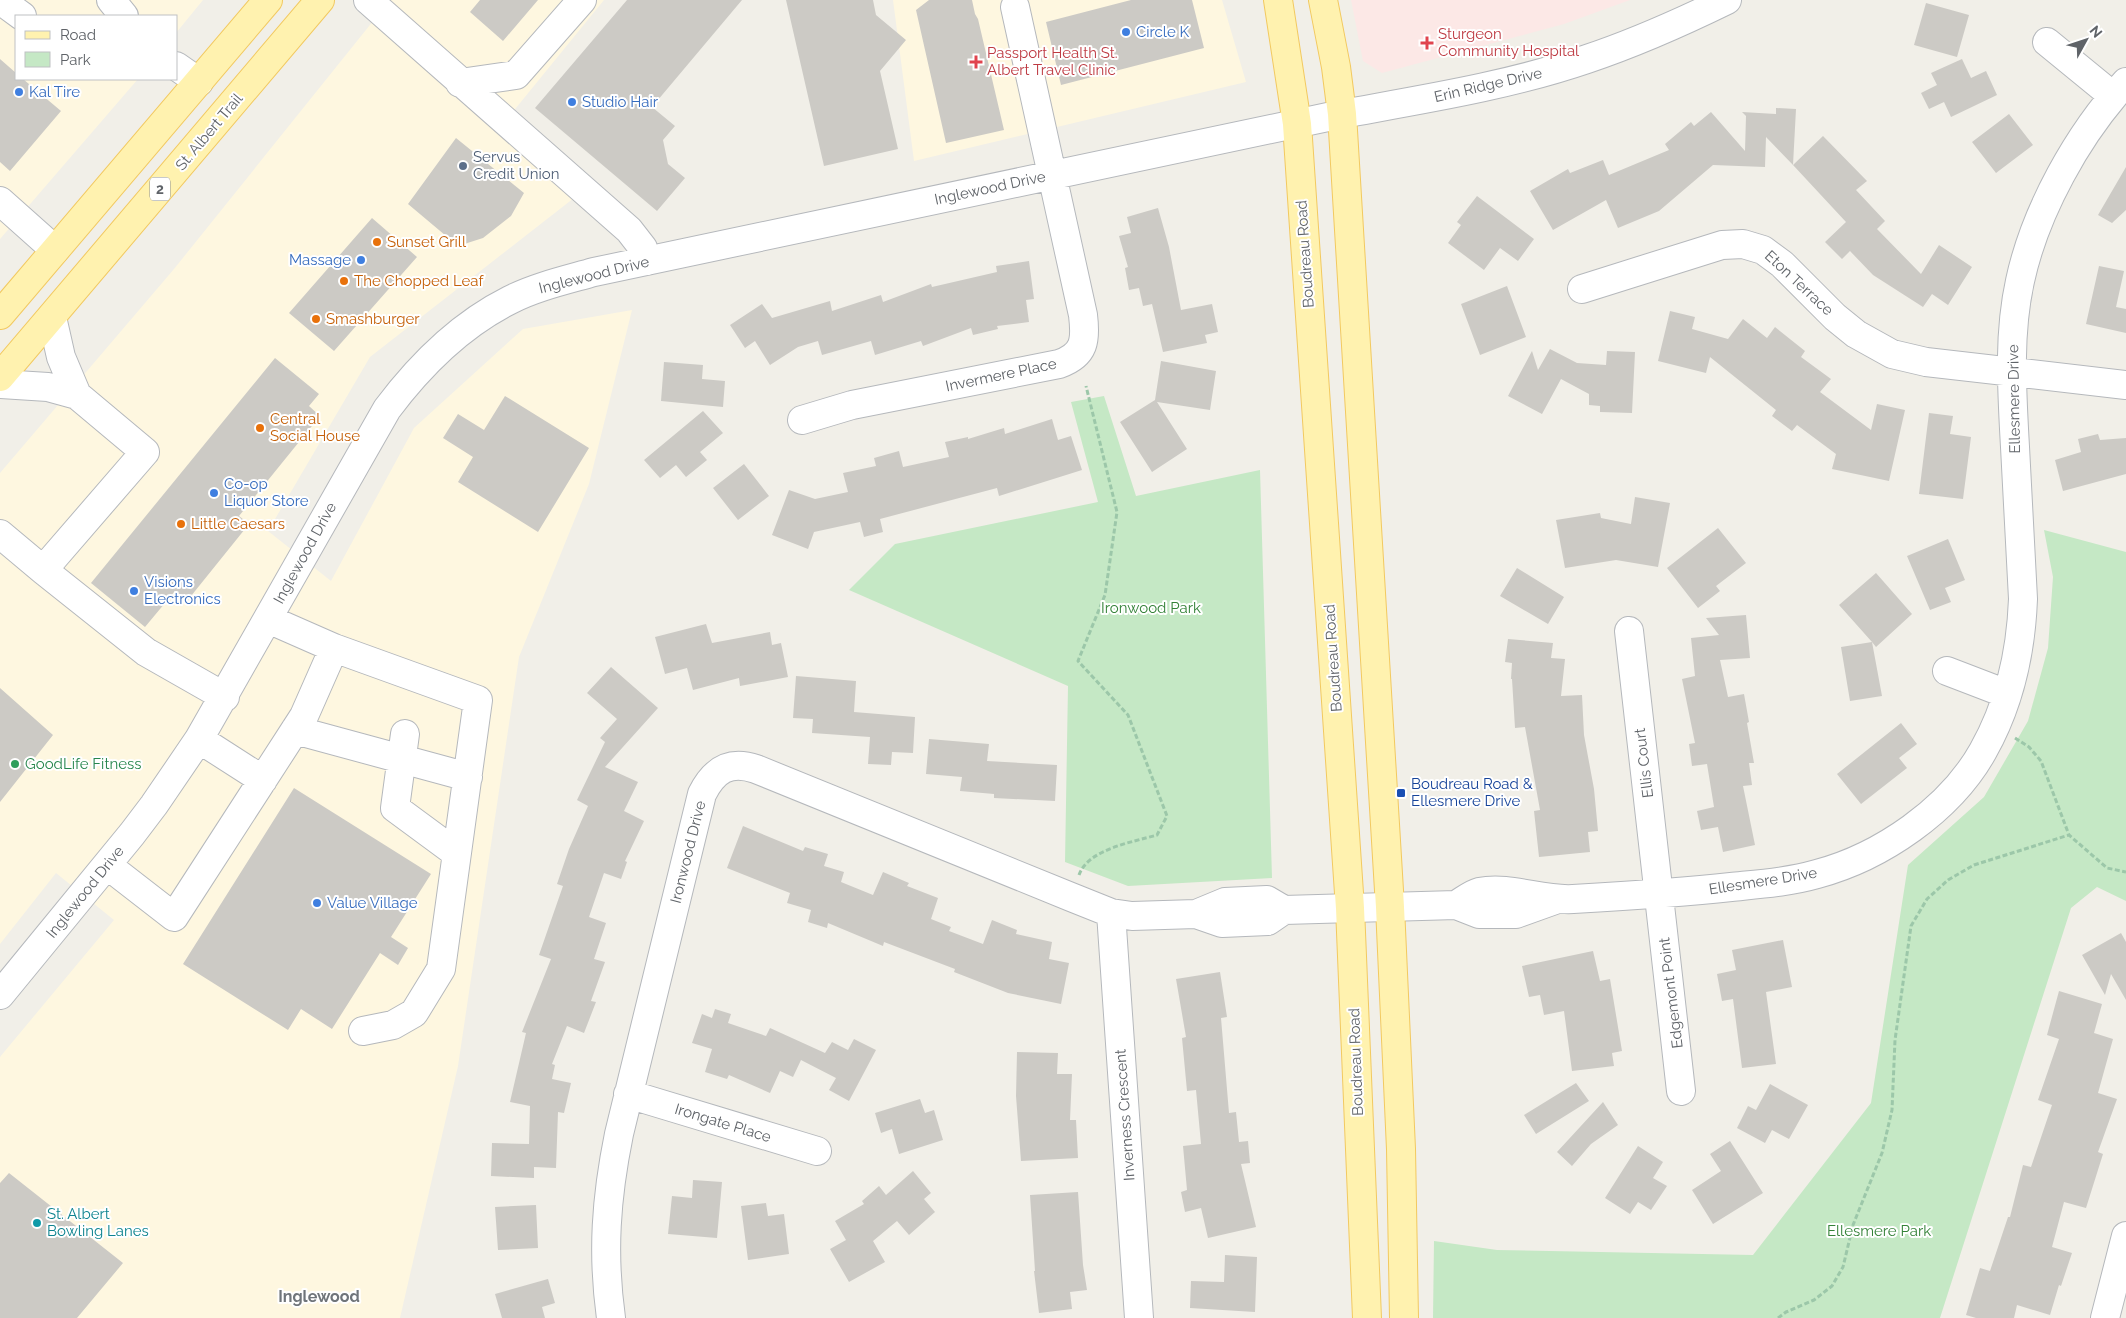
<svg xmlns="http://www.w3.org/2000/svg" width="2126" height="1318" viewBox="0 0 2126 1318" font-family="Raleway,sans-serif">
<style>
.commercial{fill:#fef7e0}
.medical{fill:#fce8e6}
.green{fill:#c5e8c5}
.building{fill:#cccac5}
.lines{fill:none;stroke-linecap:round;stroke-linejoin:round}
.minor-casing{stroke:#b5b8bc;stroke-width:30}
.major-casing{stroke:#f2c960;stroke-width:30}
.path{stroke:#9cc7a9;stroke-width:3;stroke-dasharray:5 2.5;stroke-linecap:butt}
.minor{stroke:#fff;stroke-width:28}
.major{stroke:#fff2af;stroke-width:28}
.shop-dot{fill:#3f7fe0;stroke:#fff;stroke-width:2}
.health-dot{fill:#e0444e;stroke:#fff;stroke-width:2}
.service-dot{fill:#5c6f8a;stroke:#fff;stroke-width:2}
.food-dot{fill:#e8710a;stroke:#fff;stroke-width:2}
.leisure-dot{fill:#2e9e5b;stroke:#fff;stroke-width:2}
.transit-dot{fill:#1a4fb4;stroke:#fff;stroke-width:2}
.culture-dot{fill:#0f9aa8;stroke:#fff;stroke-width:2}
.labels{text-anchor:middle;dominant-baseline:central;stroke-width:4;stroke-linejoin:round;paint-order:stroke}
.shield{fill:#fff;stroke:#8f9295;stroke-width:1}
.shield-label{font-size:14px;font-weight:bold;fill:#5f6368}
.shop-label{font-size:15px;fill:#366cbe;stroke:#fff;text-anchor:start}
.health-label{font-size:15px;fill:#be3a42;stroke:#fff;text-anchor:start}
.street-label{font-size:15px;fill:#5f6368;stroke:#fff}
.service-label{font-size:15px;fill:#4e5e75;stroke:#fff;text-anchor:start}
.food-label{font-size:15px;fill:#c56008;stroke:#fff;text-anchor:start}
.park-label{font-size:15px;fill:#348238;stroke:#fff}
.leisure-label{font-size:15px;fill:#27864d;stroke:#fff;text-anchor:start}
.transit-label{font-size:15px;fill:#164399;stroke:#fff;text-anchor:start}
.culture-label{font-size:15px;fill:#0d838f;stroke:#fff;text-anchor:start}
.neighbourhood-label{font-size:16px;font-weight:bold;fill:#70757a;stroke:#fff}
</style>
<rect width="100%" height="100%" fill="#f1efe8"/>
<path class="commercial" d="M 0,0 L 203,0 L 176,33 L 176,16 L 16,16 L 16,79 L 138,79 L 0,239 Z
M 390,0 L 604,0 L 498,130 L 574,198 L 370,357 L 268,531 L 331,581 L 414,428 L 523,329 L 632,310 L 589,484 L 519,657 L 458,1066 L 400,1318 L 0,1318 L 0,1057 L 114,920 L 56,873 L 0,944 L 0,473 L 174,269 Z
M 893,0 L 1222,0 L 1246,82 L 914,161 Z"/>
<path class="medical" d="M 1351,0 L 1630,0 L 1564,24 L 1382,73 L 1363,61 Z"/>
<path class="green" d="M 1104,396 L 1136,496 L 1260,470 L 1272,878 L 1128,886 L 1065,862 L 1068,686 L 849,590 L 895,544 L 1098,502 L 1071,402 Z
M 2044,530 L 2126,552 L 2126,901 L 2097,887 L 2071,908 L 1940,1318 L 1433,1318 L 1434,1241 L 1497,1250 L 1753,1255 L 1871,1103 L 1908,865 L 1984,797 L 2028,721 L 2048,648 L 2053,577 Z"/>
<path class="building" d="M 480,0 L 538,0 L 503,41 L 470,12 Z
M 627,0 L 742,0 L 652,107 L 675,126 L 663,140 L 668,164 L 685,178 L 657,211 L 535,108 Z
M 786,0 L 873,0 L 876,15 L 906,40 L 880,71 L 898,149 L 824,166 Z
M 929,0 L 972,0 L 975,14 L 978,19 L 1004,130 L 946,143 L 916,10 Z
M 1131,0 L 1192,0 L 1204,48 L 1061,85 L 1046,22 Z
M 1926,3 L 1969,15 L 1957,57 L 1914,45 Z
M 0,59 L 16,73 L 16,79 L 23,79 L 61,111 L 10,171 L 0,162 Z
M 1962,59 L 1971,78 L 1986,71 L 1997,95 L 1951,117 L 1944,102 L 1929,109 L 1921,93 L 1937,85 L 1931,73 Z
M 1776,108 L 1796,109 L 1793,165 L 1766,137 L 1765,167 L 1713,165 L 1659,211 L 1618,228 L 1606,200 L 1553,230 L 1530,191 L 1568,169 L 1570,173 L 1603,160 L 1609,175 L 1669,150 L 1665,144 L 1691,122 L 1694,126 L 1711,112 L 1745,151 L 1746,116 L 1742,112 L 1776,114 Z
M 2009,114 L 2033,145 L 1996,173 L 1972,142 Z
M 1823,136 L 1867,181 L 1856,190 L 1885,221 L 1877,229 L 1921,274 L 1939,245 L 1972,267 L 1948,305 L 1932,294 L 1923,307 L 1873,275 L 1850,251 L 1842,259 L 1825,242 L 1846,222 L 1793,165 Z
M 456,138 L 524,193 L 511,216 L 483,238 L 458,246 L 408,204 Z
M 2126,167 L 2126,210 L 2112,223 L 2098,215 Z
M 1477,196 L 1534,239 L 1518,261 L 1500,248 L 1484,270 L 1448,243 L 1461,225 L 1457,222 Z
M 1158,208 L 1169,247 L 1181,310 L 1212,304 L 1218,332 L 1205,335 L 1207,343 L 1163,352 L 1152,304 L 1143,306 L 1139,288 L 1129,290 L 1125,268 L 1128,267 L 1119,236 L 1131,233 L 1127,217 Z
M 372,218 L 417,257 L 334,351 L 289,313 Z
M 1029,261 L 1034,299 L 1026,300 L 1029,322 L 997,326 L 998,329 L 973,335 L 971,328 L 923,346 L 921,341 L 875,355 L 871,341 L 822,355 L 818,341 L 798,347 L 770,365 L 755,341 L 745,348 L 730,325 L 762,304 L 772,318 L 830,301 L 832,311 L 881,295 L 883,302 L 931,284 L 932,287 L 997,272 L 996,266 Z
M 2099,266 L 2124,271 L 2116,307 L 2126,309 L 2126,333 L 2086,324 Z
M 1507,286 L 1526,337 L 1480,355 L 1461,304 Z
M 1670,311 L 1695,317 L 1692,329 L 1728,339 L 1743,319 L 1767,338 L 1775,327 L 1805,351 L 1801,357 L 1831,379 L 1820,392 L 1871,430 L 1877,404 L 1905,410 L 1889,481 L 1832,469 L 1836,454 L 1797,425 L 1792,431 L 1772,416 L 1776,410 L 1710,357 L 1706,373 L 1658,361 Z
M 1550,349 L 1577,363 L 1606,365 L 1607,351 L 1635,352 L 1632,413 L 1600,412 L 1600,406 L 1589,405 L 1589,394 L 1561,379 L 1542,414 L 1508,396 L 1532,351 L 1538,370 Z
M 275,358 L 319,394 L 309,406 L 320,416 L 239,516 L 249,524 L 187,601 L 175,591 L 145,627 L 91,583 Z
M 1161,361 L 1216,371 L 1210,410 L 1157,402 L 1187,449 L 1152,472 L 1120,422 L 1155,400 Z
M 664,362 L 703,365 L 702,379 L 725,381 L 723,407 L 661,401 Z
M 505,396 L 589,448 L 538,532 L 458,482 L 473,457 L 443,438 L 458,414 L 484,430 Z
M 703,411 L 723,433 L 700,452 L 707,460 L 686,477 L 676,465 L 660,478 L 644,460 Z
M 1929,413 L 1953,416 L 1950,434 L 1971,437 L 1963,499 L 1919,494 Z
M 1052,419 L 1058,440 L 1071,436 L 1082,470 L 999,496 L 997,488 L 880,519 L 883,532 L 864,537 L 860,522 L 814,532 L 808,549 L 772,535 L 789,490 L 815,499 L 848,492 L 843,473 L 876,466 L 874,458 L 899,451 L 903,467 L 949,457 L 945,442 L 968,437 L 968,439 L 1004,428 L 1005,434 Z
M 2098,434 L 2100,440 L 2126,438 L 2126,474 L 2063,491 L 2055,460 L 2081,452 L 2078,439 Z
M 744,464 L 769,496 L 738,520 L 713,488 Z
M 1635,497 L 1670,503 L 1658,567 L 1616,560 L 1565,568 L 1556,520 L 1600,513 L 1601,518 L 1631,524 Z
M 1718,528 L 1746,563 L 1716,586 L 1720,591 L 1698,608 L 1667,568 Z
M 1948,539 L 1965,580 L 1945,588 L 1951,602 L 1930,610 L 1907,556 Z
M 1517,568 L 1564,597 L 1548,624 L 1500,596 Z
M 1876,573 L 1912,614 L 1876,647 L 1872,642 L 1882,696 L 1850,701 L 1841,647 L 1872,642 L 1839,605 Z
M 1746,615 L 1750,658 L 1720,660 L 1728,697 L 1744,694 L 1749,722 L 1747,723 L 1754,763 L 1749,763 L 1752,785 L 1743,786 L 1755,845 L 1723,852 L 1718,827 L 1701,830 L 1697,811 L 1714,807 L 1707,764 L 1692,766 L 1689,744 L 1695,743 L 1682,679 L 1695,676 L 1691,638 L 1719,635 L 1706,618 Z
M 706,624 L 712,643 L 770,632 L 772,645 L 781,643 L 788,677 L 740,686 L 739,678 L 693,690 L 687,668 L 665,674 L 655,637 Z
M 1508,639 L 1553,643 L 1551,658 L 1565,659 L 1561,696 L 1582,695 L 1584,735 L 1594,789 L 1598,831 L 1588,832 L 1590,852 L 1539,857 L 1534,811 L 1540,810 L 1525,727 L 1515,728 L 1512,679 L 1511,679 L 1512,663 L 1505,662 Z
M 611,667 L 658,708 L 605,767 L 638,782 L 624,811 L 644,821 L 625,861 L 627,862 L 621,879 L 604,873 L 589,917 L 606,923 L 594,959 L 605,962 L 591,1001 L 596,1002 L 584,1033 L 567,1026 L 552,1064 L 555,1065 L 552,1079 L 571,1083 L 564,1113 L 558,1112 L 556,1168 L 534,1167 L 534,1178 L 491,1176 L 492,1143 L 529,1144 L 530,1106 L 510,1102 L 526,1033 L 522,1032 L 551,959 L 539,955 L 563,886 L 557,884 L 569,849 L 588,806 L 577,800 L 605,742 L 600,738 L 617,719 L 587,693 Z
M 796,676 L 856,681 L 854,712 L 915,717 L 913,753 L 892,752 L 891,765 L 868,764 L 870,737 L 812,733 L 813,719 L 793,718 Z
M 0,688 L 53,735 L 0,802 Z
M 1901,723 L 1917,744 L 1899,758 L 1907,768 L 1861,804 L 1837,774 Z
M 929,739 L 989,744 L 987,761 L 1057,765 L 1055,801 L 994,798 L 994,794 L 960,791 L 962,777 L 926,774 Z
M 294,788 L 431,874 L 391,937 L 408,948 L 398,965 L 380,953 L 332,1029 L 301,1009 L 288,1030 L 183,964 Z
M 743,826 L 803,851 L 805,847 L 828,854 L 824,866 L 844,872 L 841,882 L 873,895 L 883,872 L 909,883 L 907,886 L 938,898 L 931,919 L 951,927 L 949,931 L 983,944 L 992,920 L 1017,930 L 1016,934 L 1052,942 L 1049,959 L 1069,963 L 1061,1004 L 1008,993 L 954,972 L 955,969 L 884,942 L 883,946 L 828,923 L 827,928 L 808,922 L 811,910 L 787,903 L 790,893 L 727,868 Z
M 2121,933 L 2126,942 L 2126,1000 L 2111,974 L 2105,995 L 2082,955 Z
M 1783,940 L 1792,987 L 1766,992 L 1776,1064 L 1742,1068 L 1733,999 L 1722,1001 L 1717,974 L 1736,970 L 1732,950 Z
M 1593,951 L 1600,981 L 1610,979 L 1622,1051 L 1612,1053 L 1614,1066 L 1572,1071 L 1564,1011 L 1544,1015 L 1540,995 L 1529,997 L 1522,966 Z
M 1220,972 L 1227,1017 L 1221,1018 L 1229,1113 L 1236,1112 L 1239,1142 L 1248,1141 L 1250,1163 L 1241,1164 L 1256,1227 L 1208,1238 L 1201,1208 L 1185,1212 L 1181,1192 L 1187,1190 L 1183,1146 L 1201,1144 L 1196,1090 L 1187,1091 L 1182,1038 L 1186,1037 L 1176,979 Z
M 2059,991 L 2102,1004 L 2094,1033 L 2113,1039 L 2098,1093 L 2117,1099 L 2098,1152 L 2103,1154 L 2086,1208 L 2064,1202 L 2052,1247 L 2072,1253 L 2061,1286 L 2059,1285 L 2050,1315 L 2017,1305 L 2014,1318 L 1976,1318 L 1966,1315 L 1980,1268 L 1990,1271 L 2008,1217 L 2010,1217 L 2023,1165 L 2031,1167 L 2052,1105 L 2038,1100 L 2059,1039 L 2047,1035 Z
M 715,1009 L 731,1014 L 728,1023 L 766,1036 L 770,1028 L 825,1053 L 832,1042 L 848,1050 L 854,1039 L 876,1050 L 849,1101 L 829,1090 L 836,1078 L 801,1060 L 793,1077 L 780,1071 L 770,1093 L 729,1075 L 727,1079 L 705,1072 L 712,1049 L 692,1043 L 702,1014 L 712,1018 Z
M 1017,1052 L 1058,1053 L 1057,1074 L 1072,1074 L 1070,1120 L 1076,1120 L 1078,1158 L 1021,1161 L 1016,1096 Z
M 1576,1083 L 1589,1101 L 1536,1134 L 1524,1115 Z
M 1770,1084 L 1808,1105 L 1789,1139 L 1772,1130 L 1765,1143 L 1737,1128 L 1748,1106 L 1756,1110 Z
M 920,1099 L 925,1113 L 934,1110 L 943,1140 L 899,1154 L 892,1129 L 881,1133 L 875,1113 Z
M 1603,1102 L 1618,1125 L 1591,1144 L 1572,1166 L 1557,1152 Z
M 1730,1141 L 1763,1193 L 1713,1224 L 1692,1190 L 1721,1171 L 1710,1154 Z
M 1638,1146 L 1663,1162 L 1653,1178 L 1667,1186 L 1651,1210 L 1638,1202 L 1630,1214 L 1605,1198 Z
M 913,1171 L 931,1193 L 924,1199 L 935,1212 L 909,1235 L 897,1221 L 873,1241 L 885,1262 L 849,1282 L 830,1249 L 846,1240 L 835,1221 L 864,1204 L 862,1201 L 879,1186 L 886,1195 Z
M 9,1173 L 123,1263 L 77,1318 L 0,1318 L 0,1183 Z
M 693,1180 L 722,1182 L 717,1238 L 668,1234 L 672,1196 L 692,1198 Z
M 1078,1192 L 1083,1265 L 1087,1290 L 1070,1292 L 1072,1309 L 1039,1313 L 1034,1271 L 1035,1271 L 1030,1195 Z
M 766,1203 L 768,1216 L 784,1214 L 789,1254 L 748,1260 L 741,1206 Z
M 536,1205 L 538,1248 L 498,1250 L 495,1207 Z
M 1225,1255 L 1257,1257 L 1255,1312 L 1190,1308 L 1191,1281 L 1224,1282 Z
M 548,1279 L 555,1303 L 542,1307 L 545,1318 L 502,1318 L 495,1294 Z"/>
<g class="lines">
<defs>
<path id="minor" d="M 0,0 L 22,16
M 111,0 L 124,16
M 368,0 L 629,230 L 643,248 L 647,261
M 2047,42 L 2113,96
M 176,66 L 199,82
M 460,83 L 516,75 L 582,0
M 0,201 L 55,250
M 1582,289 L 1722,245 L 1743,244 L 1763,250 L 1782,264 L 1835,317 L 1856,334 L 1892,354 L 1926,362 L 2126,385
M 52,317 L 61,357 L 77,395
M 0,384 L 48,387 L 77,395 L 145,452 L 43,570 L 146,652 L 225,697
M 802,420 L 852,405 L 1059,364 C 1085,355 1086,340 1083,315 L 1015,7
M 0,534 L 43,570
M 268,619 L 334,648 L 478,700 L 441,969 L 414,1013 L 393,1025 L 363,1031
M 1629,631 L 1681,1091
M 1947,671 L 2007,694
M 295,730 L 468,777
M 405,734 L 395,808 L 456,853
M 199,739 L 263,780
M 107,865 L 174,917 L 304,716 L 334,648
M 1456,905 C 1463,901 1471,894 1479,892 C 1511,886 1541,901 1573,899 C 1626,896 1678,893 1731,887 C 1760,884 1789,882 1817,874 C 1881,857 1950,810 1983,751 C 2009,705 2021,651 2023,599 C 2020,548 2018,498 2015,447 C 2012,392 2008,335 2020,281 C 2035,211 2078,134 2126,82
M 1111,913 L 1139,1318
M 1196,914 L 1222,923 L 1268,921 L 1284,910 L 1456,905 L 1479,914 L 1516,914 L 1555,900
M 0,995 L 132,834 L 154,805 L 199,739 L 387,409 C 420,365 460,325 510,300 C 535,287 566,280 594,272 L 1342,114 C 1424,99 1508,86 1587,59 C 1635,43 1682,22 1727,0
M 628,1094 L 817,1151
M 611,1318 C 602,1253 606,1198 619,1134 L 702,794 C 714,770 729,760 756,769 L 1071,897 L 1111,913 L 1132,916 L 1196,914 L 1225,902 L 1267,900 L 1284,910
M 2105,1318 L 2126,1236"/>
<path id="major" d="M 1278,0 L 1297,124 L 1350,908 L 1367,1318
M 1323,0 L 1336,67 L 1342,114 L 1390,907 L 1401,1149 L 1404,1318
M 0,315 L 268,0
M 0,377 L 320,0"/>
</defs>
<use href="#minor" class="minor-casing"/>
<use href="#major" class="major-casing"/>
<path class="path" d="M 2015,738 L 2029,747 L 2041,761 L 2069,835 L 2107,868 L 2126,872
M 1079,875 C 1088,849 1133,842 1157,835 L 1167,816 L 1128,715 L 1078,661 L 1105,595 L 1117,512 L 1086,386
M 1778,1318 L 1786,1312 L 1814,1300 L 1832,1286 L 1843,1267 L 1853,1225 L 1882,1153 L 1892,1110 L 1895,1040 L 1911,926 L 1927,899 L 1948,880 L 1974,865 L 2069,835"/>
<use href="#minor" class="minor"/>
<use href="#major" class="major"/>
</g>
<g class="shop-dot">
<circle cx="1126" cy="32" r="5"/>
<circle cx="19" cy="92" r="5"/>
<circle cx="572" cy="102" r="5"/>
<circle cx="361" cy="260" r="5"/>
<circle cx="214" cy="493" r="5"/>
<circle cx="134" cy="591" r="5"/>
<circle cx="317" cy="903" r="5"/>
</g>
<g class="health-dot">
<path d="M1424.5 35.5h5v5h5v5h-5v5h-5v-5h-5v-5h5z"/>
<path d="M973.5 54.5h5v5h5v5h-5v5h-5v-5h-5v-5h5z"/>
</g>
<circle class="service-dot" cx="463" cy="166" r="5"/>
<g class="food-dot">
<circle cx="377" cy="242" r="5"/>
<circle cx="344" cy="281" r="5"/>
<circle cx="316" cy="319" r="5"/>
<circle cx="260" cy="428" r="5"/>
<circle cx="181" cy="524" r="5"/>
</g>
<circle class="leisure-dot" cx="15" cy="764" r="5"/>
<rect class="transit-dot" x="1396" y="788" width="10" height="10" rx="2.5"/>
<circle class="culture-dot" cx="37" cy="1223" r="5"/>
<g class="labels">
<rect class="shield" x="150" y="177.5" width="20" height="23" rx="4"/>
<g class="shield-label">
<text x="160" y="189">2</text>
</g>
<g class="shop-label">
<text x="1136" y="32">Circle K</text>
<text x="29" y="92">Kal Tire</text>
<text x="582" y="102">Studio Hair</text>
<text x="351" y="260" text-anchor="end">Massage</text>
<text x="224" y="484">Co-op<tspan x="224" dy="17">Liquor Store</tspan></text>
<text x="144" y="582">Visions<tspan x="144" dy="17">Electronics</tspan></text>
<text x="327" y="903">Value Village</text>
</g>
<g class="health-label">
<text x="1438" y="34">Sturgeon<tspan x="1438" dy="17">Community Hospital</tspan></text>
<text x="987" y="53">Passport Health St.<tspan x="987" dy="17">Albert Travel Clinic</tspan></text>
</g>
<g class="street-label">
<text transform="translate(1488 85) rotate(-13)">Erin Ridge Drive</text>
<text transform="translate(209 132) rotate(-50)">St. Albert Trail</text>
<text transform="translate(990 188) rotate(-12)">Inglewood Drive</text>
<text transform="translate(1305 254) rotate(-94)">Boudreau Road</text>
<text transform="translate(594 275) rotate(-14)">Inglewood Drive</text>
<text transform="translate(1799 283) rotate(43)">Eton Terrace</text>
<text transform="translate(1001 375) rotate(-12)">Invermere Place</text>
<text transform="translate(2014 399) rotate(-91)">Ellesmere Drive</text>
<text transform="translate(305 553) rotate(-61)">Inglewood Drive</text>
<text transform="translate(1333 658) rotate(-94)">Boudreau Road</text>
<text transform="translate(1644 763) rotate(-97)">Ellis Court</text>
<text transform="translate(688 852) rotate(-76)">Ironwood Drive</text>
<text transform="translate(1763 881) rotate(-9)">Ellesmere Drive</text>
<text transform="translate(85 892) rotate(-51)">Inglewood Drive</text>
<text transform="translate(1671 993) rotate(-97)">Edgemont Point</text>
<text transform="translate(1356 1062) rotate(-92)">Boudreau Road</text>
<text transform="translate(1125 1115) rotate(-94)">Inverness Crescent</text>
<text transform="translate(723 1123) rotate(17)">Irongate Place</text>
</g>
<g class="service-label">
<text x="473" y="157">Servus<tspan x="473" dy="17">Credit Union</tspan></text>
</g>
<g class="food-label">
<text x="387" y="242">Sunset Grill</text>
<text x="354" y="281">The Chopped Leaf</text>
<text x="326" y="319">Smashburger</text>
<text x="270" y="419">Central<tspan x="270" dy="17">Social House</tspan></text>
<text x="191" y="524">Little Caesars</text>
</g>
<g class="park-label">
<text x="1151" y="608">Ironwood Park</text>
<text x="1879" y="1231">Ellesmere Park</text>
</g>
<g class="leisure-label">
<text x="25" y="764">GoodLife Fitness</text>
</g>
<g class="transit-label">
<text x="1411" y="784">Boudreau Road &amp;<tspan x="1411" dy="17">Ellesmere Drive</tspan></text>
</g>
<g class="culture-label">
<text x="47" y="1214">St. Albert<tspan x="47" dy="17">Bowling Lanes</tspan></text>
</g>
<g class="neighbourhood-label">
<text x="319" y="1296">Inglewood</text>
</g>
</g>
<rect x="15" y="15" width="162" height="65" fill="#ffffff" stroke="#bfc1c3"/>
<rect x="25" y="31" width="25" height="8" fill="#fff2af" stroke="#bfc1c3"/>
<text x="60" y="40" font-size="15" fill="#5f6368">Road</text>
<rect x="25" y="52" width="25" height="15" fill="#c5e8c5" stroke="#bfc1c3"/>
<text x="60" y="65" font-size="15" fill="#5f6368">Park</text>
<g transform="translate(2086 40) rotate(50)" stroke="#ffffff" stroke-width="4" paint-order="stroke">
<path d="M0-4L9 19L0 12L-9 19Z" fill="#5f6368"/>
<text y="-8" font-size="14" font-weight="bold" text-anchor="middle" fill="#5f6368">N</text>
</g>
</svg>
